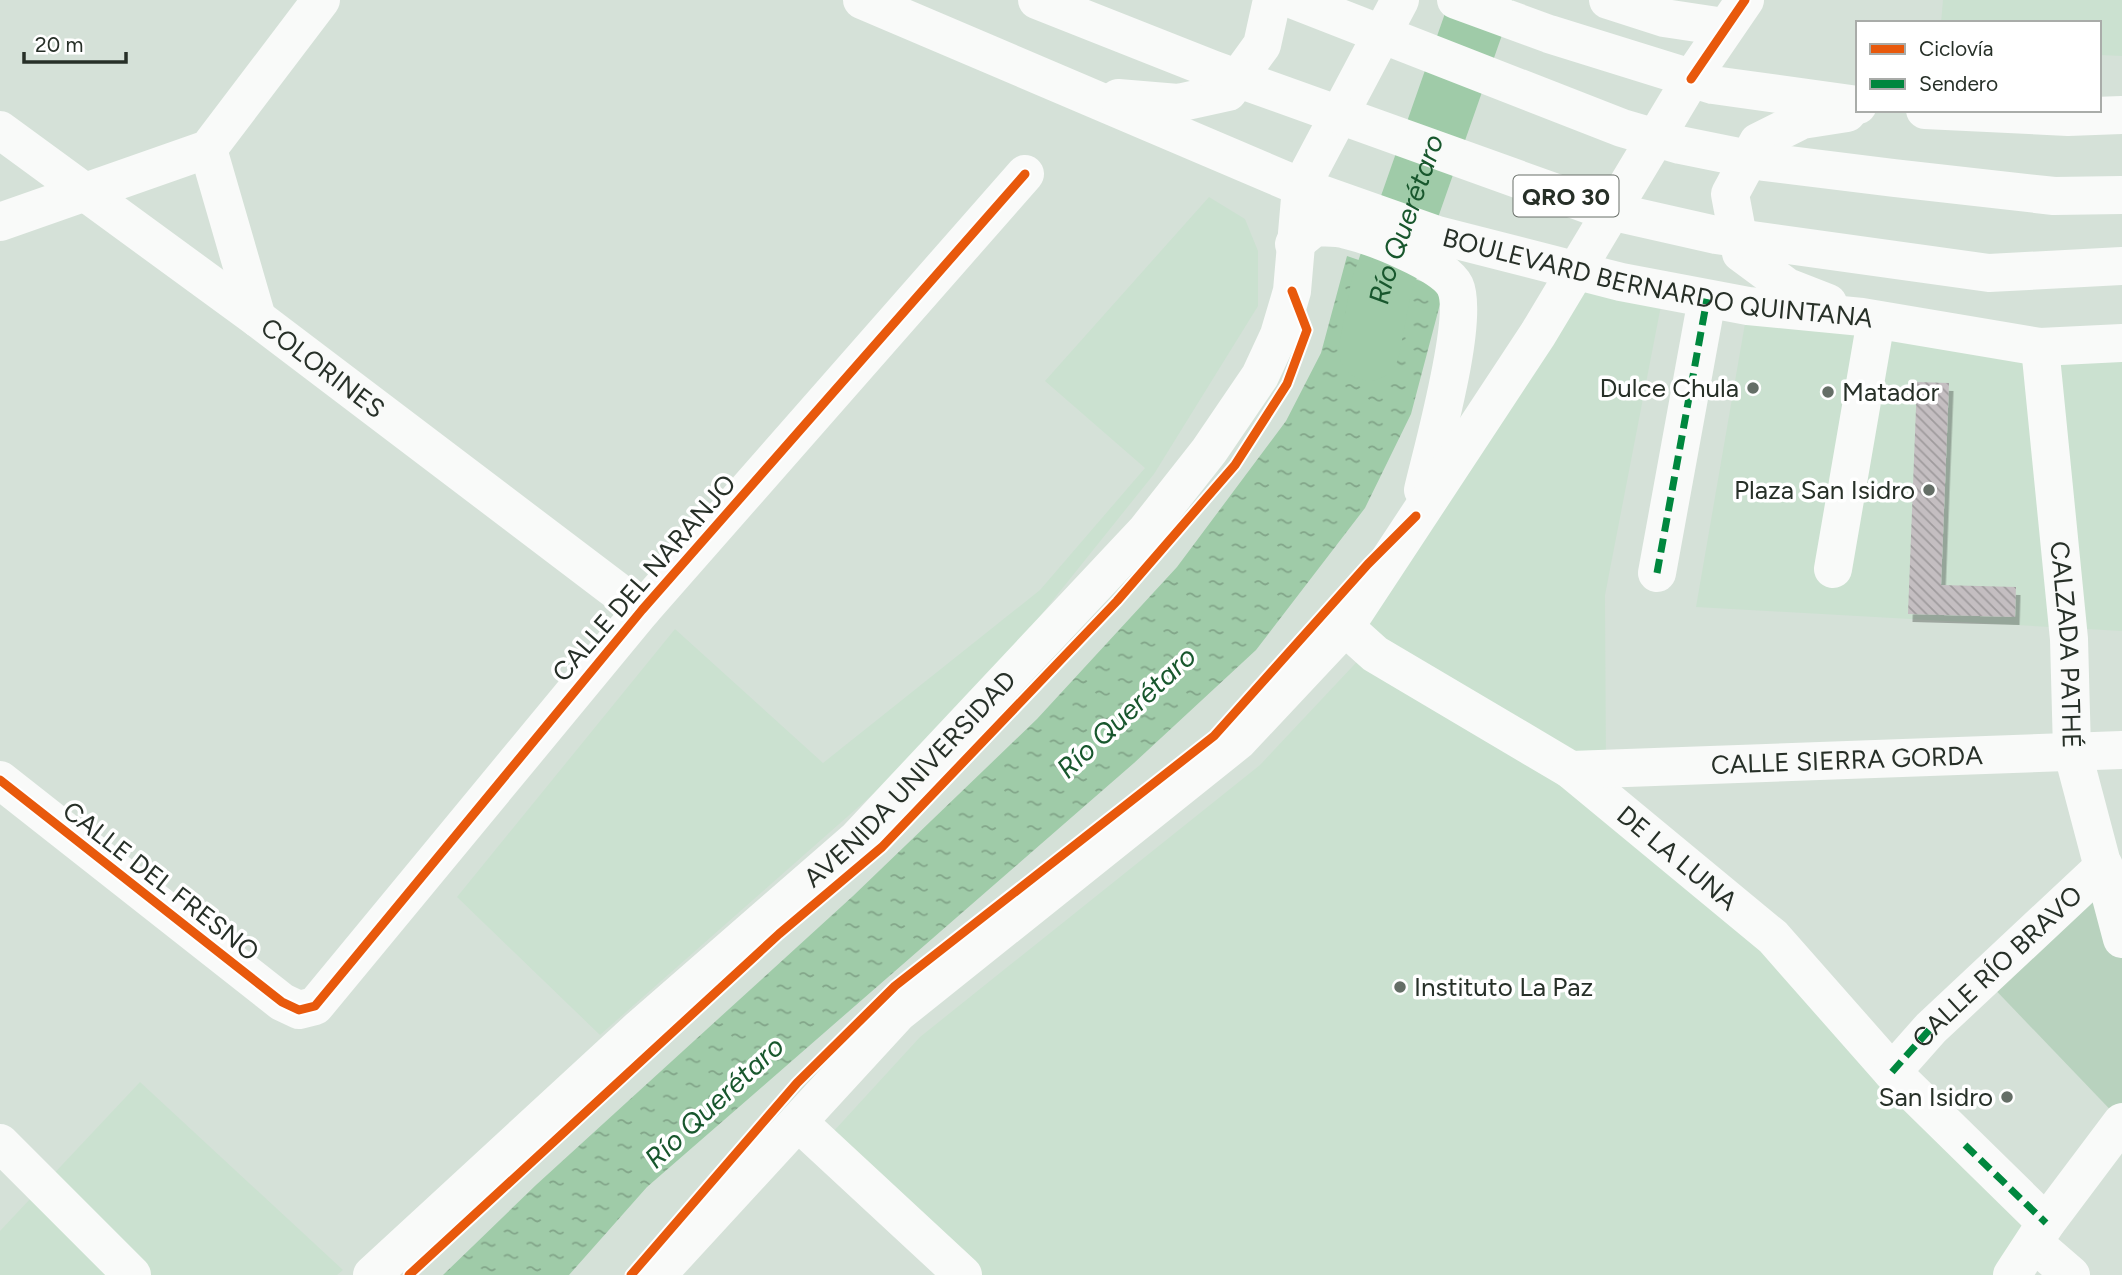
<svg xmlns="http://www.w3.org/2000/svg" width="2122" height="1275" viewBox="0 0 2122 1275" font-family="Figtree,sans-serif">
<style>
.built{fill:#cbe1d0}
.green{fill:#b8d2be}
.water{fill:url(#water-ripples)}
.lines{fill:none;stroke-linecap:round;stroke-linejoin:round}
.river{stroke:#9fcba8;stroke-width:61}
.building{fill:url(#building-back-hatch);filter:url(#shadow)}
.minor{stroke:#f9faf9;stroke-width:38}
.major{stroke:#f9faf9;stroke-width:38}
.highway{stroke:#f9faf9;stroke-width:38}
.quiet{stroke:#00873e;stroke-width:7;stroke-dasharray:14 7;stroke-linecap:butt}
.cycleway-casing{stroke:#fff;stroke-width:13}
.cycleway{stroke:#e8590c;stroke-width:9}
.poi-dot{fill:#646e66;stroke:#fff;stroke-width:2.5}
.labels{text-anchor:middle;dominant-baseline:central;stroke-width:7;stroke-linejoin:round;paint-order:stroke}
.shield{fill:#fff;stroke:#686e68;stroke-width:2}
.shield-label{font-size:24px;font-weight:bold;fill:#273028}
.street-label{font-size:26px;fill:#273028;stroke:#fff}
.poi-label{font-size:26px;fill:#273028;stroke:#fff;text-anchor:end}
.water-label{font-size:28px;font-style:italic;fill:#18572d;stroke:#fff}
</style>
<defs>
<pattern id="water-ripples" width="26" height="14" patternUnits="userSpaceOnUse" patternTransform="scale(1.75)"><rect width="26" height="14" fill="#9fcba8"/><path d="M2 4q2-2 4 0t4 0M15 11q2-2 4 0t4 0" fill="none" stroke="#82a589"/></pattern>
<pattern id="building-back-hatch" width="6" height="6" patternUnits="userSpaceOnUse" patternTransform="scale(1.75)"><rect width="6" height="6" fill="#c4bec1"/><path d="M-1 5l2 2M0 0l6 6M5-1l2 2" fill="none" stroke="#9f9b9d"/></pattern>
<filter id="shadow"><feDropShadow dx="4.5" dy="8" stdDeviation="0" flood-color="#0004"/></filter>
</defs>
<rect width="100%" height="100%" fill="#d5e1d8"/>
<path class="built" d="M 1943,0 L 2122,0 L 2122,56 L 2099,55 L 2099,23 L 1941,23 Z
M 1209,197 L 1245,219 L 1258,251 L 1258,306 L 1154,474 L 957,720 L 600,1035 L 457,897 L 675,629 L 823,763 L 1040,590 L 1145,468 L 1045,381 Z
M 1575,271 L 1664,290 L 1605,595 L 1606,769 L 1572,770 L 2046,1223 L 2012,1275 L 963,1275 L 822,1144 L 920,1037 L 1260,765 L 1368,650 L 1359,642 Z
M 1748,306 L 2122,343 L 2122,631 L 1696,607 Z
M 140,1082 L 343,1270 L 337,1275 L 0,1275 L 0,1231 Z"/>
<path class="green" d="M 2104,866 L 2122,939 L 2122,1122 L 1984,978 Z"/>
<path class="water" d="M 1347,256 L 1444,289 L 1411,414 L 1365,508 L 1256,650 L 1134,763 L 647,1187 L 569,1275 L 443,1275 L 536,1185 L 853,896 L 1037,719 L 1177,567 L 1286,421 L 1321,353 Z"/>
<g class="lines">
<path class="river" id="s1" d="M 1369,350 L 1381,288 L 1482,0"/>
</g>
<path class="building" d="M 1917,382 L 1949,383 L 1941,585 L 2016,587 L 2015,617 L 1908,614 Z"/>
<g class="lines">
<g class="minor">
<path d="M 1608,0 L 1664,18 L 1724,27"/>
<path id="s2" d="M 0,130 L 257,318 L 642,610"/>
<path d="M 208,149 L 257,318"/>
<path d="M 0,222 L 208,149 L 321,0"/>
<path id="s3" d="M 2040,347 L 2069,639 L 2072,750 L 2122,939"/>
<path d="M 1833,569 L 1876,320"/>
<path d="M 1657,573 L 1707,299"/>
<path id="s4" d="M 1345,627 L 1375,654 L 1571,770 L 1773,937 L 1892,1072 L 2046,1223"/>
<path id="s5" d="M 1571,770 L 2122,750"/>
<path d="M 0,780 L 282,1002 L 299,1010 L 315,1006 L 642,610 L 1025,174"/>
<path id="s6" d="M 1892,1072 L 1931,1028 L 2104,866"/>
<path d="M 798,1122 L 963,1275"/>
<path d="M 0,1143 L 132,1275"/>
<path d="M 2034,1243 L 2071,1275"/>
<path d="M 2012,1275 L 2046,1223 L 2122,1122"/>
</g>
<g class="major">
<path id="s7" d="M 862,0 L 1301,187 L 1437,235 L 1621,282 L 1748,306 L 1862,317 L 2040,347 L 2122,343"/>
<path d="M 1456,0 L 1549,34 L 1713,85 L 1858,105"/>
<path d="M 1118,98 L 1178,103 L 1228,92 L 1262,45 L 1272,0"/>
<path d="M 1925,110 L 2068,117 L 2122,115"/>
<path d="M 1294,244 L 1315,227 C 1326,228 1337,227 1347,230 C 1372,236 1444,263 1455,286 C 1470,318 1432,451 1423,490"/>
<path d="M 1828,303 L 1787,287 L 1741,253 L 1730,194 L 1758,142 L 1802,120 L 1847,113"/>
<path id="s8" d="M 372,1275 L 640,1028 L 857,839 L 1146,531 L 1209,451 L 1260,376 L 1279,335 L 1292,291 L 1301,187 L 1400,0"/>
<path d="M 657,1275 L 898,1013 L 1238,741 L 1345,627 L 1538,334 L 1691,79 L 1745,0"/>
</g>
<path class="highway" d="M 1037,0 L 1214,70 L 1601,209 L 1716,235 L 1989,273 L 2122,266
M 1294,0 L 1622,128 L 1680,145 L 1764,162 L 1894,178 L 2054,196 L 2122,195"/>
<path class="quiet" d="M 1657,573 L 1707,299
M 1892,1072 L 1931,1028
M 1965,1145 L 2046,1223"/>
<defs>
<path id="cycleway" d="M 1691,79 L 1745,0
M 0,780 L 282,1002 L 299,1010 L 315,1006 L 642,610 L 1025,174
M 409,1275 L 779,934 L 882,847 L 1117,601 L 1235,465 L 1287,384 L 1307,330 L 1292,291
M 631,1275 L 797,1083 L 895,986 L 1214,736 L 1368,564 L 1416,516"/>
</defs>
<use href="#cycleway" class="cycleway-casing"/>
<use href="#cycleway" class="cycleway"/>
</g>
<g class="poi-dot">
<circle cx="1753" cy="388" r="7"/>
<circle cx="1828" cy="392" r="7"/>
<circle cx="1929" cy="490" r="7"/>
<circle cx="1400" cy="987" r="7"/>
<circle cx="2007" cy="1097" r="7"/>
</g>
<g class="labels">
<rect class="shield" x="1513.5" y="175.5" width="105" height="41" rx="5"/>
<g class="shield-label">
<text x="1566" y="196">QRO 30</text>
</g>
<g class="street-label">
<text stroke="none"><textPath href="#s7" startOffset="847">BOULEVARD BERNARDO QUINTANA</textPath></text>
<text stroke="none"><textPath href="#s2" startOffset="401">COLORINES</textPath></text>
<text transform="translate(644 578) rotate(-49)">CALLE DEL NARANJO</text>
<text stroke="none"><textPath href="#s3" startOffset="299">CALZADA PATHÉ</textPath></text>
<text stroke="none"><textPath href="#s5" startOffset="276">CALLE SIERRA GORDA</textPath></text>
<text stroke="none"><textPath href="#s8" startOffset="732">AVENIDA UNIVERSIDAD</textPath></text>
<text stroke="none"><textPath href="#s4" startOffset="406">DE LA LUNA</textPath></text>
<text transform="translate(161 881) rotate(38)">CALLE DEL FRESNO</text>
<text stroke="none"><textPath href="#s6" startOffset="149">CALLE RÍO BRAVO</textPath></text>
</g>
<g class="poi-label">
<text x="1739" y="388">Dulce Chula</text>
<text x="1842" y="392" text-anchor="start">Matador</text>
<text x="1915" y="490">Plaza San Isidro</text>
<text x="1414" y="987" text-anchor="start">Instituto La Paz</text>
<text x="1993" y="1097">San Isidro</text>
</g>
<g class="water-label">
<text stroke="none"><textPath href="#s1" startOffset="136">Río Querétaro</textPath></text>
<text transform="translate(1126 712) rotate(-43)">Río Querétaro</text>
<text transform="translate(714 1102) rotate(-43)">Río Querétaro</text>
</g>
</g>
<rect x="1856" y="21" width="245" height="91" fill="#ffffff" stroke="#a9aca9" stroke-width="2"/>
<rect x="1870" y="44" width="35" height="10" fill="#e8590c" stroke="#a9aca9" stroke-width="2"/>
<text x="1919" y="56" font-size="21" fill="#273028">Ciclovía</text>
<rect x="1870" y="79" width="35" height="10" fill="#00873e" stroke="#a9aca9" stroke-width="2"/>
<text x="1919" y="91" font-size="21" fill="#273028">Sendero</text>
<path d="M24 52v10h102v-10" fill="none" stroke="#273028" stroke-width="3.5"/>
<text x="35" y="52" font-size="21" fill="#273028" stroke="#ffffff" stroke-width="5" paint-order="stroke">20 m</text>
</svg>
